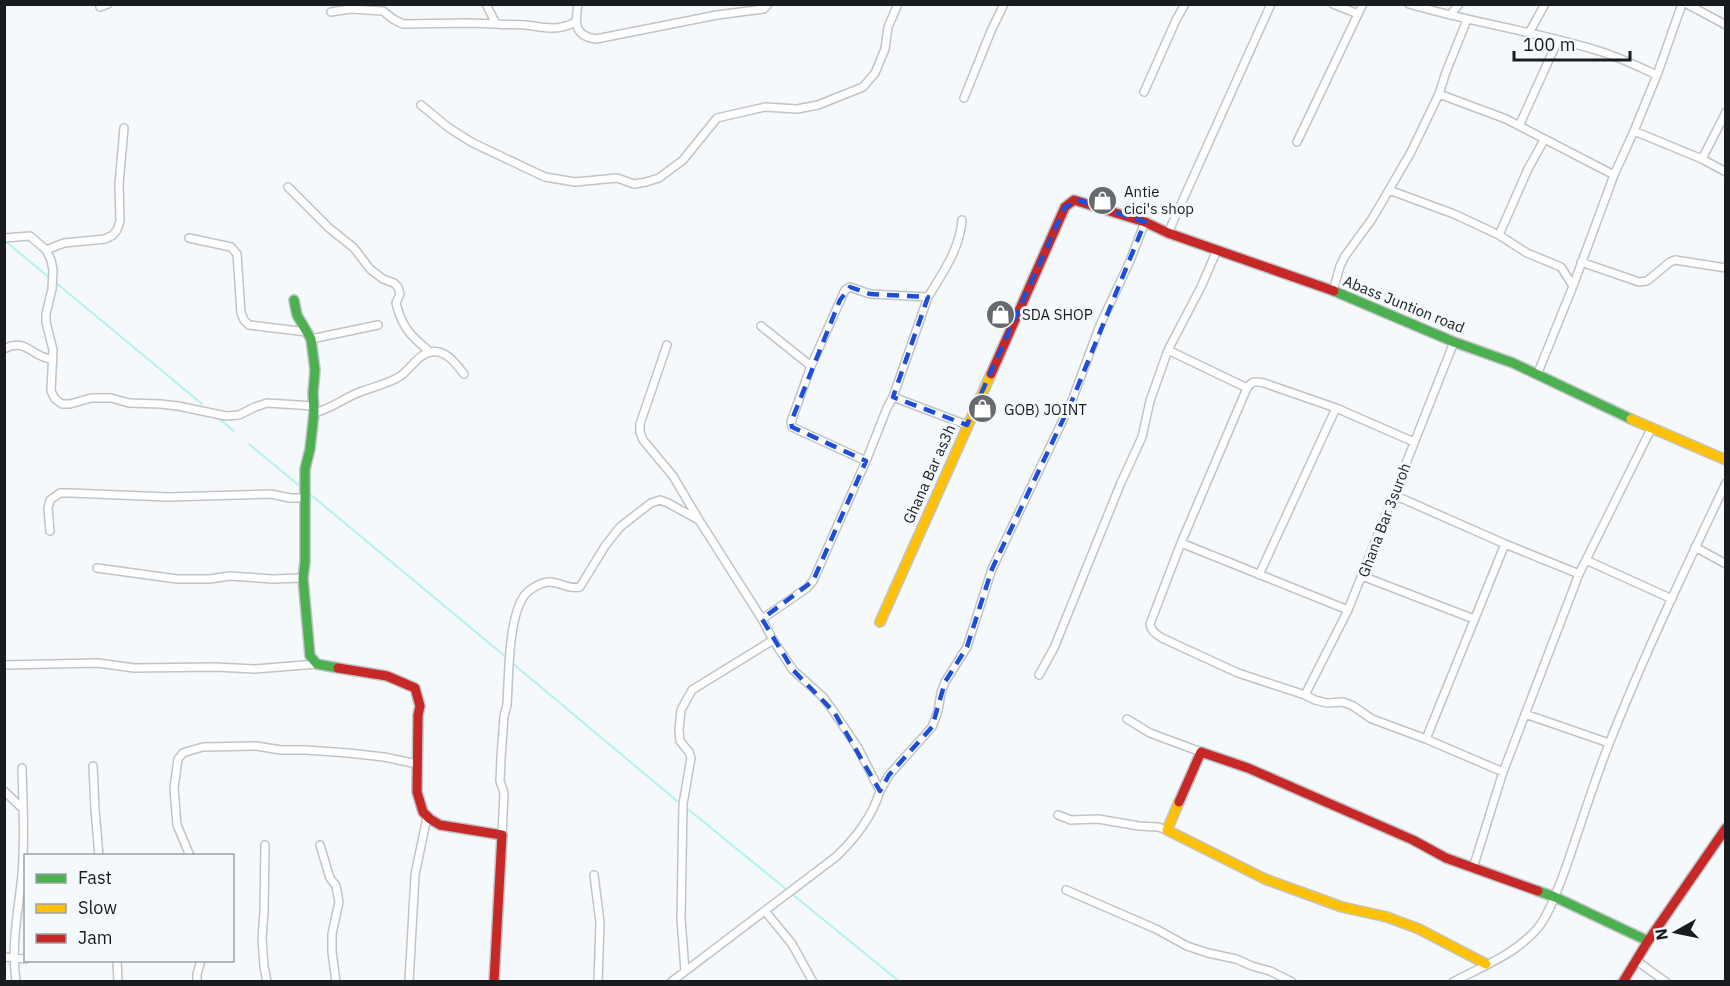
<svg xmlns="http://www.w3.org/2000/svg" width="1730" height="986" viewBox="0 0 1730 986" font-family="'IBM Plex Sans',sans-serif">
<style>
.lines{fill:none;stroke-linecap:round;stroke-linejoin:round}
.stream{stroke:#b1f3f1;stroke-width:2}
.street-casing{stroke:#c0c4c7;stroke-width:10}
.fast-casing{stroke:#c0c4c7;stroke-width:12}
.slow-casing{stroke:#c0c4c7;stroke-width:12}
.jam-casing{stroke:#c0c4c7;stroke-width:12}
.street{stroke:#fefeff;stroke-width:7}
.fast{stroke:#4caf50;stroke-width:9}
.slow{stroke:#ffc107;stroke-width:9}
.jam{stroke:#c62828;stroke-width:9}
.marked{fill:none;stroke:#1d4ed8;stroke-width:4.5;stroke-dasharray:12 8;stroke-linejoin:round}
.labels{text-anchor:middle;dominant-baseline:central;stroke-width:6;stroke-linejoin:round;paint-order:stroke}
.poi-label{font-size:15px;fill:#181c20;stroke:#f4f9fe;text-anchor:start}
.street-label{font-size:15px;fill:#181c20;stroke:#f4f9fe}
</style>
<rect width="100%" height="100%" fill="#f6f9fc"/>
<g class="lines">
<path class="stream" d="M 4,240 L 51,279
M 55,282 L 202,404
M 218,418 L 234,431
M 249,444 L 301,487
M 311,495 L 507,658
M 511,662 L 677,801
M 689,810 L 900,982"/>
<defs>
<path id="street" d="M 486,4 L 496,24 C 505,25 515,24 525,25 C 545,27 555,32 576,22
M 578,4 C 575,23 574,36 596,39 L 717,15 L 764,9 L 768,4
M 1333,4 L 1358,14 L 1363,4
M 1409,4 C 1473,23 1539,32 1602,52 C 1621,58 1639,67 1657,75
M 1687,4 L 1726,25
M 100,7 L 108,4
M 331,12 L 350,9 L 383,11 L 393,19 L 403,24 L 469,23 L 496,24
M 1450,15 L 1459,4
M 1467,20 L 1446,72 L 1439,94 L 1506,119 L 1614,175
M 1529,33 L 1545,4
M 1144,92 L 1176,20 L 1185,4
M 964,98 L 991,31 L 1004,4
M 421,105 L 449,128 L 473,143 L 545,177 L 575,182 L 617,178 L 634,184 L 646,182 L 659,178 L 683,160 L 717,118 L 765,107 L 797,109 L 818,105 L 863,87 L 875,73 L 885,49 L 888,27 L 898,4
M 1519,126 L 1558,40
M 1634,131 L 1702,159 L 1726,172
M 1297,142 L 1358,14
M 1702,159 L 1726,112
M 288,187 L 329,228 L 354,248 L 370,269 L 383,279 L 394,283 L 398,287 L 400,294 L 396,303 C 402,328 411,336 430,352
M 1389,190 L 1411,152 L 1439,94
M 1168,233 L 1271,4
M 1499,235 L 1528,169 L 1544,140
M 4,238 L 30,236 L 46,250 L 51,260 L 53,270 L 52,289 L 46,314 L 46,322 L 53,350 L 51,391 L 55,399 L 62,404 L 70,404 L 91,398 L 111,398 L 129,403 L 160,404 L 178,406 L 226,416 L 239,415 L 255,407 L 267,403 L 314,406
M 189,238 L 231,247 L 237,254 L 241,313 L 244,320 L 249,325 L 307,332
M 46,250 L 64,243 L 105,239 L 113,235 L 117,230 L 120,221 L 119,184 L 124,128
M 1581,262 L 1639,282 L 1647,281 L 1670,262 L 1675,260 L 1726,268
M 1333,291 L 1340,266 L 1345,256 L 1372,219 L 1389,190 L 1454,214 L 1499,235 L 1527,253 L 1561,267 L 1573,286
M 928,297 C 943,272 960,249 962,220
M 761,326 L 811,366
M 311,339 L 378,325
M 667,345 L 640,424 L 640,432 L 643,440 L 673,476 L 699,520 L 762,619 L 773,640 L 793,670 L 823,697 L 834,712 L 858,748 L 880,791 C 872,817 856,837 837,856 L 671,982
M 4,349 C 27,337 32,358 52,359
M 1168,350 L 1247,388
M 1537,375 L 1573,286 L 1614,175 L 1634,131 L 1657,75 L 1682,4
M 893,397 L 967,425
M 314,413 C 331,409 344,398 360,392 C 373,387 387,384 399,377 C 410,370 418,354 431,352 C 446,349 456,364 464,374
M 1414,442 L 1336,408 L 1264,383 C 1255,381 1252,381 1247,388 L 1181,543 L 1150,624 C 1151,631 1156,634 1162,638 L 1238,673 L 1305,695 L 1315,700 L 1327,703 L 1343,702 L 1353,706 L 1372,719 L 1426,739 L 1503,772
M 1394,495 L 1505,544 L 1579,574
M 50,531 L 48,508 L 50,500 L 60,493 L 71,493 L 168,497 L 271,494 L 290,498 L 306,498
M 1181,543 L 1348,610
M 1695,547 L 1726,564
M 1586,560 L 1672,599
M 97,568 L 177,579 L 210,579 L 229,576 L 273,579 L 303,578
M 1259,575 L 1336,408
M 1362,576 L 1474,619
M 762,619 L 807,588 L 813,581 L 866,461 L 887,408 L 893,397 L 928,297 L 870,294 L 850,287 L 845,290 L 811,366 L 791,422 L 792,427 L 866,461
M 4,665 L 98,663 L 134,668 L 215,667 L 255,669 L 317,664
M 1039,675 L 1054,648 L 1120,485 L 1142,437 L 1150,401 L 1168,350 L 1201,287 L 1217,250
M 1305,695 L 1348,610 L 1454,342
M 1525,714 L 1609,743
M 1127,719 L 1150,733 L 1201,752
M 1426,739 L 1505,544
M 93,766 L 95,809 L 99,856
M 4,791 L 22,808
M 880,791 L 889,775 L 932,727 L 938,711 L 941,693 L 945,682 L 967,647 L 992,569 L 1071,403 L 1100,325 L 1130,261 L 1145,222
M 1058,815 L 1071,820 L 1098,819 L 1139,826 L 1158,827 L 1167,830
M 502,835 L 504,793 L 500,781 L 501,758 L 504,716 L 507,705 C 509,676 508,619 524,596 C 529,589 540,583 548,582 C 559,581 568,590 580,587 L 605,546 L 620,527 L 651,503 L 660,500 L 668,503 L 697,519
M 265,845 L 264,911 L 262,938 L 264,966 L 267,982
M 320,845 L 330,878 L 336,886 L 339,902 L 332,934 L 332,952 L 336,982
M 190,856 L 177,825 L 174,788 L 178,759 L 183,753 L 189,751 L 203,747 L 256,746 L 281,750 L 306,750 L 348,753 L 384,757 L 417,764
M 1473,868 L 1503,772 L 1579,574 L 1651,429
M 594,875 L 600,922 L 598,982
M 1066,890 L 1156,929 L 1187,946 L 1208,953 L 1236,959 L 1252,966 L 1270,971 L 1292,982
M 765,911 L 792,944 L 813,982
M 4,957 L 26,959
M 117,960 L 118,982
M 1637,961 L 1666,982
M 685,971 L 681,919 L 683,804 L 691,758 L 689,752 L 680,741 L 679,730 L 681,710 L 692,690 L 773,640
M 16,982 C 11,943 18,913 22,875 C 25,840 23,803 22,768
M 197,982 L 197,974 L 201,960
M 409,982 L 415,875 L 427,817
M 1453,982 C 1483,966 1514,955 1537,929 C 1548,916 1555,896 1561,881 C 1578,835 1591,789 1609,744 C 1644,655 1685,569 1726,483"/>
<path id="fast" d="M 1334,291 L 1454,342 L 1513,363 L 1631,419
M 294,300 L 297,315 L 311,339 L 315,370 L 313,393 L 314,413 L 310,449 L 305,469 L 305,562 L 303,578 L 310,656 L 317,664 L 338,668
M 1538,891 L 1555,897 L 1648,941"/>
<path id="slow" d="M 1631,419 L 1726,460
M 880,622 L 991,374
M 1179,802 L 1167,830 L 1265,879 L 1342,907 L 1387,917 L 1419,929 L 1486,964"/>
<path id="jam" d="M 991,374 L 1065,207 L 1074,200 L 1145,222 L 1168,233 L 1334,291
M 338,668 L 387,676 L 415,688 L 420,706 L 418,715 L 417,792 L 423,812 L 430,819 L 440,825 L 502,835 L 494,982
M 1179,802 L 1201,752 L 1248,768 L 1413,840 L 1446,858 L 1538,891
M 1623,982 L 1648,941 L 1726,828"/>
</defs>
<use href="#street" class="street-casing"/>
<use href="#fast" class="fast-casing"/>
<use href="#slow" class="slow-casing"/>
<use href="#jam" class="jam-casing"/>
<use href="#street" class="street"/>
<use href="#fast" class="fast"/>
<use href="#slow" class="slow"/>
<use href="#jam" class="jam"/>
</g>
<path class="marked" d="M 1078,200 L 1145,222 L 1071,403 L 992,569 L 967,647 L 945,682 L 932,727 L 889,775 L 880,791 L 834,712 L 793,670 L 762,619 L 813,581 L 866,461 L 792,427 L 791,422 L 840,300 L 850,287 L 870,294 L 928,297 L 893,397 L 967,425 L 1065,207 Z"/>
<defs>
<symbol id="shop-disc" viewBox="-11 -11 22 22"><circle r="9.5" fill="#66696d" stroke="#f4f9fe"/><path d="M-5-2.5h2.3a2.7 3.5 0 0 1 5.4 0H5L5.5 6h-11ZM-1.5-2.5h3a1.5 2.3 0 0 0-3 0Z" fill="#fff"/></symbol>
</defs>
<g fill-rule="evenodd">
<use href="#shop-disc" x="1086" y="184" width="33" height="33"/>
<use href="#shop-disc" x="984" y="298" width="33" height="33"/>
<use href="#shop-disc" x="966" y="392" width="33" height="33"/>
</g>
<g class="labels">
<g class="poi-label">
<text x="1124" y="191">Antie<tspan x="1124" dy="17">cici's shop</tspan></text>
<text x="1022" y="314">SDA SHOP</text>
<text x="1004" y="409">GOB) JOINT</text>
</g>
<g class="street-label">
<text transform="translate(1404 304) rotate(22)">Abass Juntion road</text>
<text transform="translate(929 474) rotate(-66)">Ghana Bar as3h</text>
<text transform="translate(1384 520) rotate(-69)">Ghana Bar 3suroh</text>
</g>
</g>
<rect width="1730" height="986" fill="none" stroke="#181c20" stroke-width="12"/>
<rect x="24" y="854" width="210" height="108" fill="#f4f9fe" stroke="#9ca1a5" stroke-width="1.5"/>
<rect x="36" y="874" width="30" height="9" fill="#4caf50" stroke="#9ca1a5" stroke-width="1.5"/>
<text x="78" y="884" font-size="18" fill="#181c20">Fast</text>
<rect x="36" y="904" width="30" height="9" fill="#ffc107" stroke="#9ca1a5" stroke-width="1.5"/>
<text x="78" y="914" font-size="18" fill="#181c20">Slow</text>
<rect x="36" y="934" width="30" height="9" fill="#c62828" stroke="#9ca1a5" stroke-width="1.5"/>
<text x="78" y="944" font-size="18" fill="#181c20">Jam</text>
<g transform="translate(1676 932) rotate(261)" stroke="#f4f9fe" stroke-width="4.5" paint-order="stroke">
<path d="M0-4.5L10 22L0 15L-10 22Z" fill="#181c20"/>
<text y="-9" font-size="16" font-weight="bold" text-anchor="middle" fill="#181c20">N</text>
</g>
<path d="M1514 51v9h116v-9" fill="none" stroke="#181c20" stroke-width="3"/>
<text x="1523" y="51" font-size="18" fill="#181c20" stroke="#f4f9fe" stroke-width="4.5" paint-order="stroke">100 m</text>
</svg>
